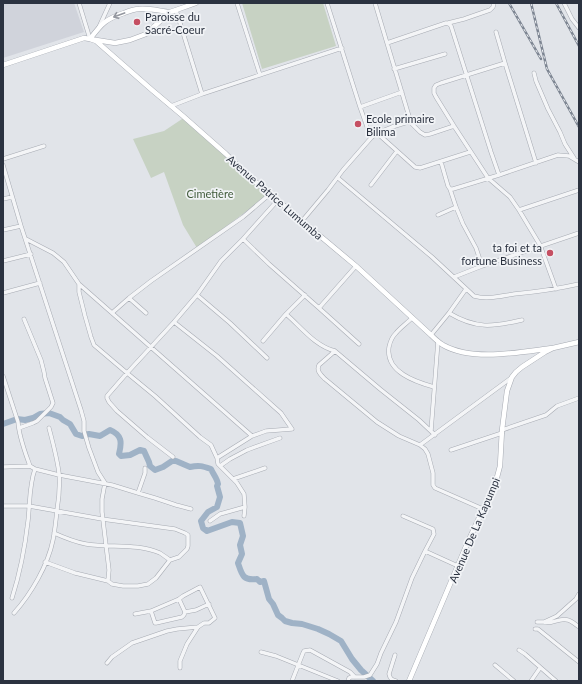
<svg xmlns="http://www.w3.org/2000/svg" width="582" height="684" viewBox="0 0 582 684" font-family="Lato,sans-serif">
<style>
.built{fill:#d0d3db}
.green{fill:#c7d2c3}
.lines{fill:none;stroke-linecap:round;stroke-linejoin:round}
.river{stroke:#9fb2c6;stroke-width:6}
.street-casing{stroke:#a7abb3;stroke-width:4.5}
.secondary-casing{stroke:#a7abb3;stroke-width:5.5}
.street{stroke:#f4f5f7;stroke-width:3.5}
.secondary{stroke:#fff;stroke-width:4.5}
.rail-casing{stroke:#7c8491;stroke-width:2.5}
.rail{stroke:#f1f3f6;stroke-width:1;stroke-dasharray:3;stroke-linecap:butt}
.oneway{stroke:#9598a0}
.poi-dot{fill:#c54f62;stroke:#f1f3f6;stroke-width:1.5}
.labels{text-anchor:middle;dominant-baseline:central;stroke-width:3.5;stroke-linejoin:round;paint-order:stroke}
.poi-label{font-size:11px;fill:#2b3240;stroke:#f1f3f6;text-anchor:start}
.park-label{font-size:11px;fill:#3f5a39;stroke:#f1f3f6}
.street-label{font-size:11px;fill:#2b3240;stroke:#f1f3f6}
</style>
<rect width="100%" height="100%" fill="#e1e4e9"/>
<path class="built" d="M 3,3 L 74,3 L 84,32 L 3,58 Z"/>
<path class="green" d="M 242,3 L 323,3 L 336,46 L 262,69 Z
M 185,117 L 267,196 L 197,248 L 183,225 L 164,172 L 151,178 L 133,139 L 164,131 Z"/>
<g class="lines">
<path class="river" d="M 3,424 L 17,419 L 25,420 L 33,418 L 40,414 L 49,413 L 60,417 L 63,420 L 70,424 L 76,434 L 82,436 L 89,434 L 100,436 L 110,430 C 122,435 122,442 119,454 L 121,456 L 130,455 L 140,450 L 144,451 L 149,462 L 150,466 L 155,470 L 163,467 L 172,461 L 176,461 L 190,467 C 199,465 202,466 211,469 C 213,474 217,478 218,484 L 217,486 L 220,497 L 217,507 L 208,512 L 201,521 L 203,528 L 207,531 L 232,522 L 240,523 L 243,536 L 240,545 L 242,554 L 238,563 C 242,575 243,581 257,579 L 260,582 L 264,581 L 269,599 L 273,604 L 278,615 L 282,618 L 285,621 L 292,623 L 302,624 L 318,629 L 329,634 L 341,641 L 352,659 L 361,670 L 373,681"/>
<defs>
<path id="street" d="M 79,3 L 90,39
M 237,3 L 260,75
M 327,3 L 360,107 L 371,138
M 375,3 L 411,123
M 564,3 L 572,19 L 579,28
M 176,10 L 202,94
M 448,23 L 464,19 L 490,10 L 493,7 L 494,3
M 99,27 L 110,3
M 496,32 L 505,63
M 387,43 L 446,23 L 449,24 L 451,26 L 491,152 L 499,175
M 394,69 L 445,54
M 534,73 L 536,81 L 548,109 L 560,132 L 565,144 L 574,158
M 171,106 L 202,94 L 342,48
M 360,107 L 402,92
M 377,133 L 415,167 L 420,168 L 470,152
M 3,159 L 44,146
M 441,162 L 448,186 L 450,189 L 453,189 L 499,175 L 558,155 L 569,156 L 579,162
M 536,163 L 505,63 L 441,83 L 436,85 L 434,88 L 434,93 L 436,97 L 454,126 L 488,178 L 510,197 L 519,210 L 540,245 L 556,289
M 3,165 L 21,226 L 81,410 L 84,421 L 84,431 L 89,448 L 98,472 L 105,483 L 102,499 L 102,512 L 109,570 L 108,581
M 338,178 L 432,257 L 474,296 C 487,300 501,296 514,294 C 536,292 557,289 579,284
M 371,185 L 397,151
M 450,189 L 456,207 L 463,224 L 476,248 L 482,266
M 3,199 L 12,197
M 519,210 L 579,190
M 438,215 L 456,207
M 302,221 L 328,190 L 343,170 L 371,138 L 377,133 L 392,127 L 408,122 L 411,123 L 420,132 L 425,135 L 430,134 L 454,126
M 3,230 L 21,226
M 26,239 L 53,253 L 64,262 L 79,284 L 252,436
M 243,239 L 269,264 L 319,308 L 359,344
M 3,261 L 31,254
M 454,277 L 482,266 L 579,233
M 79,284 L 79,292 L 85,316 L 91,337 L 94,345 L 127,373 L 155,396 L 200,437 L 211,445 L 217,458 L 218,464 L 237,483 L 244,494 L 245,507 L 244,516
M 3,293 L 40,283
M 197,295 L 230,323 L 267,358
M 129,298 L 146,313
M 319,308 L 356,266
M 112,313 L 129,298 L 151,281 L 243,217 L 270,194
M 449,313 C 476,329 492,327 522,320
M 286,314 C 301,327 315,346 335,351 L 380,389 L 419,420 L 435,435
M 412,318 C 407,323 400,328 396,333 C 392,337 390,342 389,347 C 385,372 416,382 434,387
M 174,322 L 217,356 L 281,413 L 292,429
M 431,335 L 449,313 L 466,289
M 263,341 L 286,314 L 305,295
M 335,351 L 319,365 C 316,371 321,375 325,379 L 377,422 L 399,436 L 420,445 L 511,378
M 3,376 L 18,422 C 19,437 25,452 30,466
M 19,428 L 33,423 L 37,421 L 51,407 L 53,403 L 45,378 L 44,372 L 41,360 L 24,319
M 502,430 L 546,415 L 557,406 L 579,398
M 431,431 L 438,341
M 420,445 L 425,449 L 428,454 L 433,473 L 433,485 L 435,488 L 483,509
M 451,450 L 502,433
M 173,457 L 147,437 L 117,411 L 109,402 L 107,398 L 107,396 L 127,373 L 174,322 L 197,295 L 221,261 L 243,239 L 277,201
M 217,458 L 252,436 L 266,431 L 292,429
M 220,466 L 230,459 L 247,450 L 280,438
M 3,467 L 30,466 L 35,469 L 59,475 L 112,485 L 138,493 L 155,498 L 176,505 L 191,509
M 233,479 L 265,468
M 138,493 L 145,473 L 145,468
M 3,506 L 29,506 L 102,519 L 175,529 L 185,533 L 188,535 L 188,546 L 187,549 L 179,557 L 170,560 L 156,578 L 148,584 L 138,586 L 123,586 L 112,584 L 108,581 L 75,573 L 45,562
M 210,521 L 220,514 L 245,507
M 54,533 C 65,538 75,542 86,544 C 111,548 137,543 160,553 C 163,555 167,558 170,560
M 425,551 L 458,566
M 12,598 C 20,573 25,547 28,521 C 30,504 29,485 35,469
M 179,599 L 185,612 L 196,610 L 209,604
M 151,611 L 155,623 L 156,623 L 182,617 L 184,615 L 185,612
M 14,613 C 31,594 48,565 53,540 C 55,530 56,520 57,510 C 59,498 60,485 59,473 C 57,458 53,443 49,428
M 537,622 L 544,622 L 557,616 L 576,599 L 579,594
M 544,622 C 552,625 559,617 568,620 C 572,621 576,625 579,627
M 535,629 L 538,629 L 579,662
M 519,650 L 525,654 L 556,681
M 261,652 L 276,656 L 338,681
M 395,655 L 389,674 C 390,679 392,680 396,681
M 107,663 L 112,657 L 132,643 L 167,631 L 177,629 L 198,627 L 204,623 L 209,623 L 215,618 L 200,587 L 183,596 L 179,599 L 151,611 L 135,614
M 495,665 L 514,681
M 180,668 L 180,661 L 187,644 L 198,627
M 292,681 L 303,653 L 304,651 L 310,650 L 350,672 L 355,677
M 348,681 L 349,678 L 351,677 L 364,677 L 370,675 L 377,664 L 381,653 L 396,622 L 412,578 L 425,551 L 434,534 L 433,529 L 403,516
M 531,681 L 540,668"/>
<path id="secondary" d="M 170,12 C 160,11 149,8 139,9 C 134,9 129,11 124,13 C 106,19 102,23 90,39 L 115,43 L 130,40 L 146,34 L 170,12 L 176,10 L 196,3
M 3,65 L 84,38 L 90,39 L 96,41 L 152,90 L 183,116 L 226,154 L 252,179 L 356,266 L 431,335 C 434,338 438,342 443,345 C 473,362 520,352 553,348
M 409,681 L 467,544 L 496,481 L 500,466 L 502,430 L 507,391 L 512,377 L 516,372 L 522,367 L 545,352 L 553,348 L 579,342"/>
</defs>
<use href="#street" class="street-casing"/>
<use href="#secondary" class="secondary-casing"/>
<use href="#street" class="street"/>
<use href="#secondary" class="secondary"/>
<defs>
<path id="rail" d="M 509,3 L 541,59
M 531,3 L 547,69 L 579,127
M 556,3 L 579,46"/>
</defs>
<use href="#rail" class="rail-casing"/>
<use href="#rail" class="rail"/>
</g>
<defs><path id="oneway-shaft" d="M-6 0H5M1.5-3L5.5 0L1.5 3" fill="none" stroke-width="1.6" stroke-linecap="round" stroke-linejoin="round"/></defs>
<use class="oneway" href="#oneway-shaft" transform="translate(119 15) rotate(160)"/>
<g class="poi-dot">
<circle cx="137" cy="22" r="4"/>
<circle cx="358" cy="124" r="4"/>
<circle cx="550" cy="253" r="4"/>
</g>
<g class="labels">
<g class="poi-label">
<text x="145" y="16">Paroisse du<tspan x="145" dy="13">Sacré-Coeur</tspan></text>
<text x="366" y="118">Ecole primaire<tspan x="366" dy="13">Bilima</tspan></text>
<text x="542" y="247" text-anchor="end">ta foi et ta<tspan x="542" dy="13">fortune Business</tspan></text>
</g>
<g class="park-label">
<text x="210" y="193">Cimetière</text>
</g>
<g class="street-label">
<text transform="translate(275 197) rotate(41)">Avenue Patrice Lumumba</text>
<text transform="translate(474 530) rotate(-67)">Avenue De La Kapumpi</text>
</g>
</g>
<rect width="582" height="684" fill="none" stroke="#2b3240" stroke-width="8"/>
</svg>
